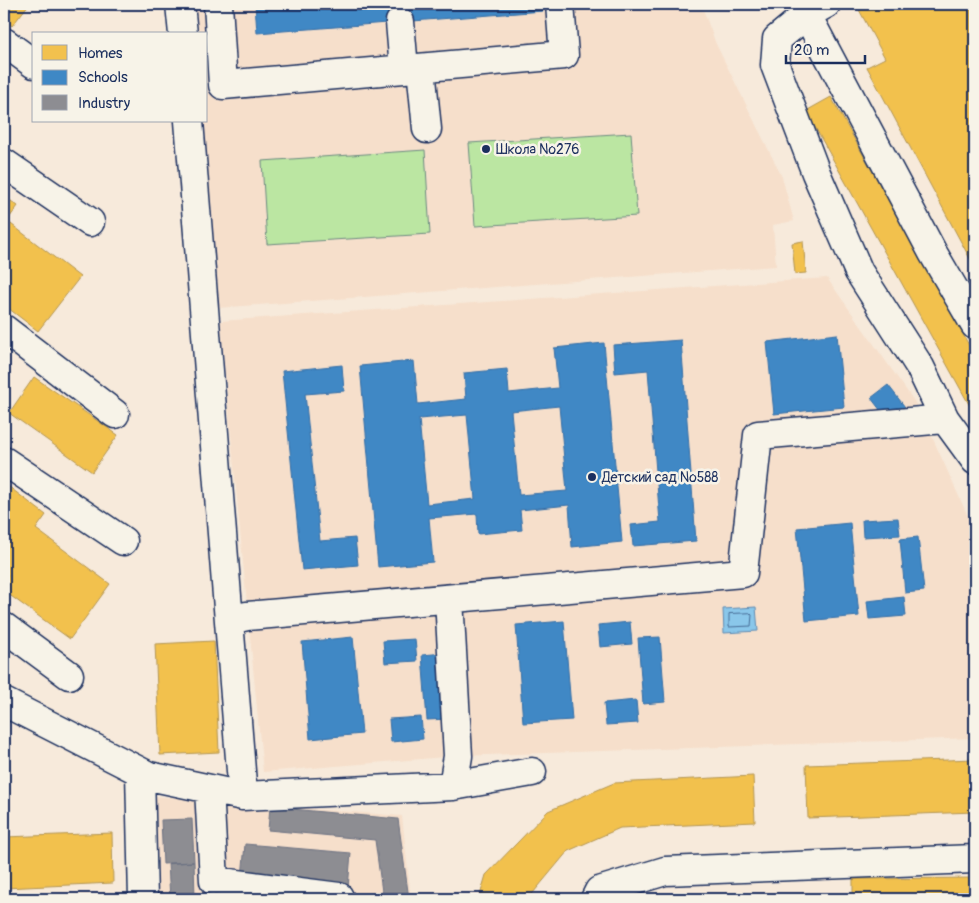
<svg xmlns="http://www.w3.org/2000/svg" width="979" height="903" viewBox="0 0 979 903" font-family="Pangolin,sans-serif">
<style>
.built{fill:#f6dfcb}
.green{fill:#bbe6a2;stroke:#6b8a80}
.water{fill:#8ac7ea;stroke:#5e8ab2}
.homes{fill:#f2c14e;stroke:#b29553}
.schools{fill:#3f88c5;stroke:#346da6;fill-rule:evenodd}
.industry{fill:#8d8d92;stroke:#6b7182}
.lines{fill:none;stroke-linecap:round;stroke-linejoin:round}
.shore{stroke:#476c96;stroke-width:1}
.minor-casing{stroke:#1b2f5e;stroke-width:31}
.minor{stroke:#f7f3e8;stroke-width:28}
.poi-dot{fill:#1b2f5e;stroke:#f7f3e8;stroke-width:2}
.labels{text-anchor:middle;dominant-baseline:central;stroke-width:5;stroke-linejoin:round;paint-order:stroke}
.poi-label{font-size:14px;fill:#1b2f5e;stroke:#f7f3e8;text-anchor:start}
</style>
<rect width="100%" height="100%" fill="#f7eadb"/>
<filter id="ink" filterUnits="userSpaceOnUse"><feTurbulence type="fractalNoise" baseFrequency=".02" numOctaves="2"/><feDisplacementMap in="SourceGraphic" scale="10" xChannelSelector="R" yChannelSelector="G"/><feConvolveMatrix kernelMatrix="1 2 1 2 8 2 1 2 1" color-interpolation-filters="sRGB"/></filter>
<g filter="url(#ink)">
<path class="built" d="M 192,4 L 701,4 L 716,44 L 782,177 L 794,221 L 773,225 L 776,266 L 217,308 L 201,121 L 206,121 L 206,34 L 194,34 Z
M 827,278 L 914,401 L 925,421 L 975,532 L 975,738 L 458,756 L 263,772 L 220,321 Z
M 153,796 L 402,816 L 411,899 L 156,899 Z"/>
<path class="green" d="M 631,133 L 637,216 L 475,226 L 469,143 Z
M 425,150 L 430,234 L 267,244 L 262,161 Z"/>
<path class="water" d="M 756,607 L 758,631 L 724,633 L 723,609 Z"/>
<path class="homes" d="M 4,4 L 29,4 L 12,26 L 4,20 Z
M 862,4 L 975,4 L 975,268 L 867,67 L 885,58 L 857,6 Z
M 831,97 L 975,356 L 975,415 L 806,111 Z
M 4,196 L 18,206 L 7,221 L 80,277 L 38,331 L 4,305 Z
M 803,241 L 806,273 L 795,274 L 792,243 Z
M 34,377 L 118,435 L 92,472 L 9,413 Z
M 4,483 L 46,515 L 36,529 L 110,584 L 70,639 L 4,591 L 4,580 L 8,575 L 4,571 Z
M 214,641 L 219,752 L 160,755 L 155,644 Z
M 975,759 L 975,812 L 808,818 L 806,765 Z
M 753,776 L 755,822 L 620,828 L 568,851 L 528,899 L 479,899 L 486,875 L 548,811 L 614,783 Z
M 112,833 L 113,883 L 4,888 L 4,837 Z
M 975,878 L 975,899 L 853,899 L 853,879 Z"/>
<path class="schools" d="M 255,4 L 543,4 L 543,11 L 257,33 Z
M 837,334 L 844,407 L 774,414 L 767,342 Z
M 681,340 L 696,541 L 633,546 L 631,525 L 660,522 L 648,370 L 615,373 L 613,345 Z
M 604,343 L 622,542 L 572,547 L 569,505 L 520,510 L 522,530 L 478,534 L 477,514 L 429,518 L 433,562 L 378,567 L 360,366 L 414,361 L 418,404 L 466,399 L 464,373 L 507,369 L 509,393 L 558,388 L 554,348 ZM 559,406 L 567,491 L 519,495 L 511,411 ZM 467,415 L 475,499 L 427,504 L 419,419 Z
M 342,365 L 344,391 L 305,394 L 320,541 L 355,538 L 358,565 L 302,570 L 282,371 Z
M 888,385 L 905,407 L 888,420 L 871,398 Z
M 898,518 L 900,535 L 863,537 L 862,520 Z
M 850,523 L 859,616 L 806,621 L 797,528 Z
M 918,537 L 924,591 L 905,593 L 900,539 Z
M 904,597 L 906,616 L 869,619 L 867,601 Z
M 564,621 L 572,720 L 523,723 L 516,625 Z
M 630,622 L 632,644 L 600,647 L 598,625 Z
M 353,637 L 362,734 L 310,739 L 302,642 Z
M 660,637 L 665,702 L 643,704 L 638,638 Z
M 415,639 L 417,661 L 385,663 L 383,641 Z
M 444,653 L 449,719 L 427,720 L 422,655 Z
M 636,700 L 638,723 L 606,725 L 604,703 Z
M 421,717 L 423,739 L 391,742 L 389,719 Z"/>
<path class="industry" d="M 270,807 L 398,819 L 409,899 L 383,899 L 375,840 L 268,830 Z
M 192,819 L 194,862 L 163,864 L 161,820 Z
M 245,844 L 351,853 L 348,888 L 242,878 Z
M 194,862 L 195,899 L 170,899 L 168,863 Z"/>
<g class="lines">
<path class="shore" d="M 750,613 L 752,615 L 751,626 L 729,627 L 729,614 Z"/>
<defs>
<path id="minor" d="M 180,4 L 183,34
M 218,4 L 223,85 L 564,55 L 560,4
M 801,4 L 933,253 L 975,325
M 826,4 L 806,15 L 777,39 L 775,65 L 816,173 L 859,272 L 920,367 L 945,419 L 975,460
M 400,22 L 404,69
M 4,42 L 34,64
M 421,68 L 427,129
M 189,121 L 243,796
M 4,163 L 90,222
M 4,329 L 115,414
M 4,461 L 123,541
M 449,599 L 458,756 L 453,786
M 229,620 L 247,616 L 743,573 L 758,435 L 945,419
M 4,627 L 69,675
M 4,702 L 149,776 L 243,796 L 453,786 L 532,772
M 140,772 L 143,899
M 209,789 L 214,881 L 339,897
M 595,899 L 599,891 L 665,871 L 975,859"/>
</defs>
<use href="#minor" class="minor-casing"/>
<use href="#minor" class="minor"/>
</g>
</g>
<g class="poi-dot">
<circle cx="486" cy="149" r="5"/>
<circle cx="592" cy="477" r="5"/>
</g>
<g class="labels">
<g class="poi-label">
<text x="496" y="149">Школа №276</text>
<text x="602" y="477">Детский сад №588</text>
</g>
</g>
<rect width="979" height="903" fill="none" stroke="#f7f3e8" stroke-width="20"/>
<rect x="10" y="10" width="959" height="883" fill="none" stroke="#1b2f5e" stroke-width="2" filter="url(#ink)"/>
<rect x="32" y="32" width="175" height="90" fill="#f7f3e8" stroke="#9fa5b1"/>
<rect x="42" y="45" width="25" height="15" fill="#f2c14e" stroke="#9fa5b1"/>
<text x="78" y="58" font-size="15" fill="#1b2f5e">Homes</text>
<rect x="42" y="70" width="25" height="15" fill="#3f88c5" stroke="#9fa5b1"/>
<text x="78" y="82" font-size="15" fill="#1b2f5e">Schools</text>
<rect x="42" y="95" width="25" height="15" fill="#8d8d92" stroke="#9fa5b1"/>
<text x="78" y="108" font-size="15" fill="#1b2f5e">Industry</text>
<path d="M786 55v8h79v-8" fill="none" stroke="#1b2f5e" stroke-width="2.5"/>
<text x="794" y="55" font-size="15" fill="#1b2f5e" stroke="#f7f3e8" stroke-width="4" paint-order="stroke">20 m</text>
</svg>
